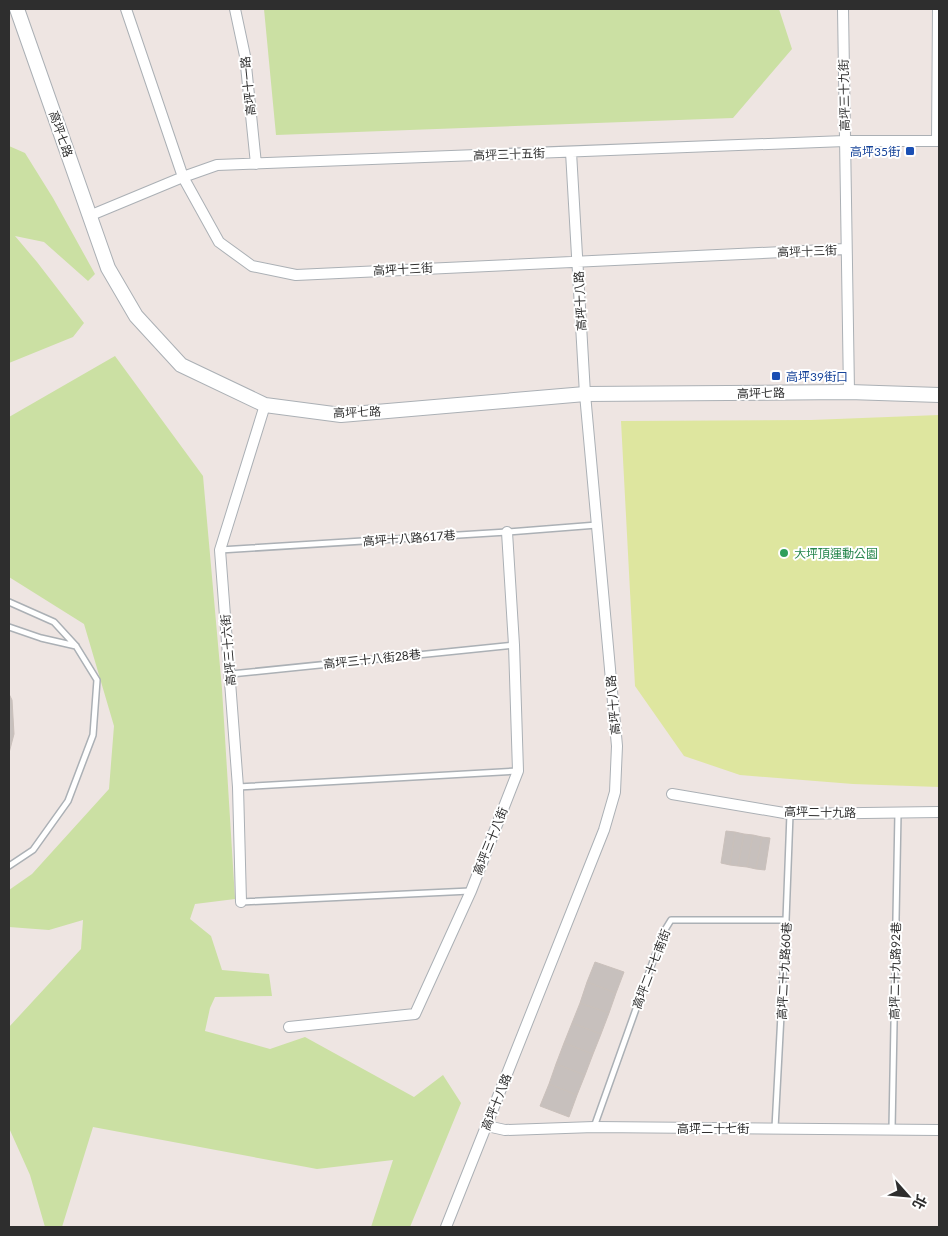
<svg xmlns="http://www.w3.org/2000/svg" width="948" height="1236" viewBox="0 0 948 1236" font-family="Lato,'Noto Sans TC',sans-serif">
<style>
.green{fill:#cbe0a3}
.pitch{fill:#dee69f}
.building{fill:#c7c0bd;stroke:#cac0bb}
.lines{fill:none;stroke-linecap:round;stroke-linejoin:round}
.lane-casing{stroke:#abb0b5;stroke-width:8}
.street-casing{stroke:#abb0b5;stroke-width:12}
.secondary-casing{stroke:#abb0b5;stroke-width:16}
.lane{stroke:#fff;stroke-width:5}
.street{stroke:#fff;stroke-width:10}
.secondary{stroke:#fff;stroke-width:14}
.transit-dot{fill:#1a4fb4;stroke:#fff;stroke-width:2}
.leisure-dot{fill:#2e9e5b;stroke:#fff;stroke-width:2}
.labels{text-anchor:middle;dominant-baseline:central;stroke-width:4;stroke-linejoin:round;paint-order:stroke}
.street-label{font-size:12px;fill:#2e2e2e;stroke:#fff}
.transit-label{font-size:12px;fill:#164399;stroke:#fff;text-anchor:end}
.leisure-label{font-size:12px;fill:#27864d;stroke:#fff;text-anchor:start}
</style>
<rect width="100%" height="100%" fill="#eee5e2"/>
<path class="green" d="M 264,9 L 779,9 L 792,49 L 733,118 L 276,135 Z
M 9,146 L 25,153 L 53,198 L 95,274 L 88,281 L 44,242 L 15,236 L 37,262 L 84,323 L 73,337 L 9,363 Z
M 115,356 L 203,476 L 222,689 L 235,899 L 195,904 L 190,919 L 211,936 L 222,970 L 269,974 L 272,996 L 215,997 L 210,1008 L 205,1031 L 270,1049 L 305,1037 L 414,1097 L 443,1075 L 461,1103 L 410,1227 L 371,1227 L 393,1160 L 317,1169 L 93,1127 L 62,1227 L 45,1227 L 30,1175 L 9,1128 L 9,1027 L 81,949 L 83,920 L 49,930 L 9,927 L 9,890 L 32,874 L 109,789 L 114,726 L 84,624 L 9,577 L 9,417 Z"/>
<path class="pitch" d="M 939,415 L 939,787 L 853,784 L 740,775 L 684,756 L 635,686 L 621,421 L 811,420 Z"/>
<path class="building" d="M 9,694 L 12,700 L 14,734 L 9,753 Z
M 726,831 L 735,832 L 730,865 L 721,863 Z
M 735,832 L 744,834 L 738,866 L 730,865 Z
M 744,834 L 753,835 L 747,867 L 738,866 Z
M 753,835 L 762,837 L 756,869 L 747,867 Z
M 762,837 L 770,838 L 765,870 L 756,869 Z
M 595,962 L 624,972 L 616,993 L 587,982 Z
M 587,982 L 616,993 L 609,1013 L 580,1003 Z
M 580,1003 L 609,1013 L 601,1034 L 572,1023 Z
M 572,1023 L 601,1034 L 593,1054 L 564,1043 Z
M 564,1043 L 593,1054 L 585,1075 L 556,1064 Z
M 556,1064 L 585,1075 L 577,1095 L 549,1084 Z
M 549,1084 L 577,1095 L 569,1117 L 540,1106 Z"/>
<g class="lines">
<defs>
<path id="lane" d="M 220,550 L 507,532 L 597,525
M 9,602 L 54,622 L 76,646 L 97,680 L 93,735 L 68,801 L 33,850 L 9,866
M 9,627 L 41,638 L 76,646
M 231,674 L 514,645
M 238,787 L 517,771
M 241,902 L 470,891
M 594,1127 L 663,933 L 671,920 L 786,920
M 775,1128 L 786,920 L 790,814
M 892,1129 L 898,813"/>
<path id="street" d="M 126,9 L 183,177 L 219,242 L 252,266 L 296,275 L 846,249
M 235,9 L 245,56 L 256,164
M 843,9 L 849,392
M 937,141 L 938,9
M 89,216 L 183,177 L 217,165 L 845,141 L 939,141
M 672,794 L 790,814 L 939,812
M 241,902 L 238,787 L 220,550 L 265,405
M 289,1027 L 415,1014 L 471,891 L 518,771 L 514,645 L 507,532
M 487,1126 L 505,1130 L 594,1127 L 939,1130
M 446,1227 L 604,830 L 615,792 L 617,746 L 585,394 L 571,152"/>
<path id="secondary" d="M 17,9 L 108,268 L 136,316 L 181,365 L 265,405 L 341,415 L 585,394 L 849,392 L 939,395"/>
</defs>
<use href="#lane" class="lane-casing"/>
<use href="#street" class="street-casing"/>
<use href="#secondary" class="secondary-casing"/>
<use href="#lane" class="lane"/>
<use href="#street" class="street"/>
<use href="#secondary" class="secondary"/>
</g>
<g class="transit-dot">
<rect x="905" y="146" width="10" height="10" rx="2.5"/>
<rect x="771" y="371" width="10" height="10" rx="2.5"/>
</g>
<circle class="leisure-dot" cx="784" cy="553" r="5"/>
<g class="labels">
<g class="street-label">
<text transform="translate(248 86) rotate(-96)">高坪十一路</text>
<text transform="translate(844 95) rotate(-91)">高坪三十九街</text>
<text transform="translate(61 134) rotate(71)">高坪七路</text>
<text transform="translate(509 154) rotate(-2)">高坪三十五街</text>
<text transform="translate(807 251) rotate(-2)">高坪十三街</text>
<text transform="translate(403 269) rotate(-3)">高坪十三街</text>
<text transform="translate(580 301) rotate(-93)">高坪十八路</text>
<text transform="translate(761 393) rotate(-1)">高坪七路</text>
<text transform="translate(357 412) rotate(-2)">高坪七路</text>
<text transform="translate(409 538) rotate(-4)">高坪十八路617巷</text>
<text transform="translate(228 650) rotate(-95)">高坪三十六街</text>
<text transform="translate(372 659) rotate(-6)">高坪三十八街28巷</text>
<text transform="translate(613 705) rotate(-95)">高坪十八路</text>
<text transform="translate(820 812) rotate(1)">高坪二十九路</text>
<text transform="translate(490 841) rotate(-68)">高坪三十八街</text>
<text transform="translate(651 969) rotate(-69)">高坪二十七南街</text>
<text transform="translate(784 971) rotate(-87)">高坪二十九路60巷</text>
<text transform="translate(895 971) rotate(-89)">高坪二十九路92巷</text>
<text transform="translate(496 1102) rotate(-68)">高坪十八路</text>
<text x="713" y="1128">高坪二十七街</text>
</g>
<g class="transit-label">
<text x="900" y="151">高坪35街</text>
<text x="786" y="376" text-anchor="start">高坪39街口</text>
</g>
<g class="leisure-label">
<text x="794" y="553">大坪頂運動公園</text>
</g>
</g>
<rect width="948" height="1236" fill="none" stroke="#2e2e2e" stroke-width="20"/>
<g transform="translate(908 1196) rotate(117)" stroke="#ffffff" stroke-width="4" paint-order="stroke">
<path d="M0-4L9 19L0 12L-9 19Z" fill="#2e2e2e"/>
<text y="-8" font-size="14" font-weight="bold" text-anchor="middle" fill="#2e2e2e">北</text>
</g>
</svg>
